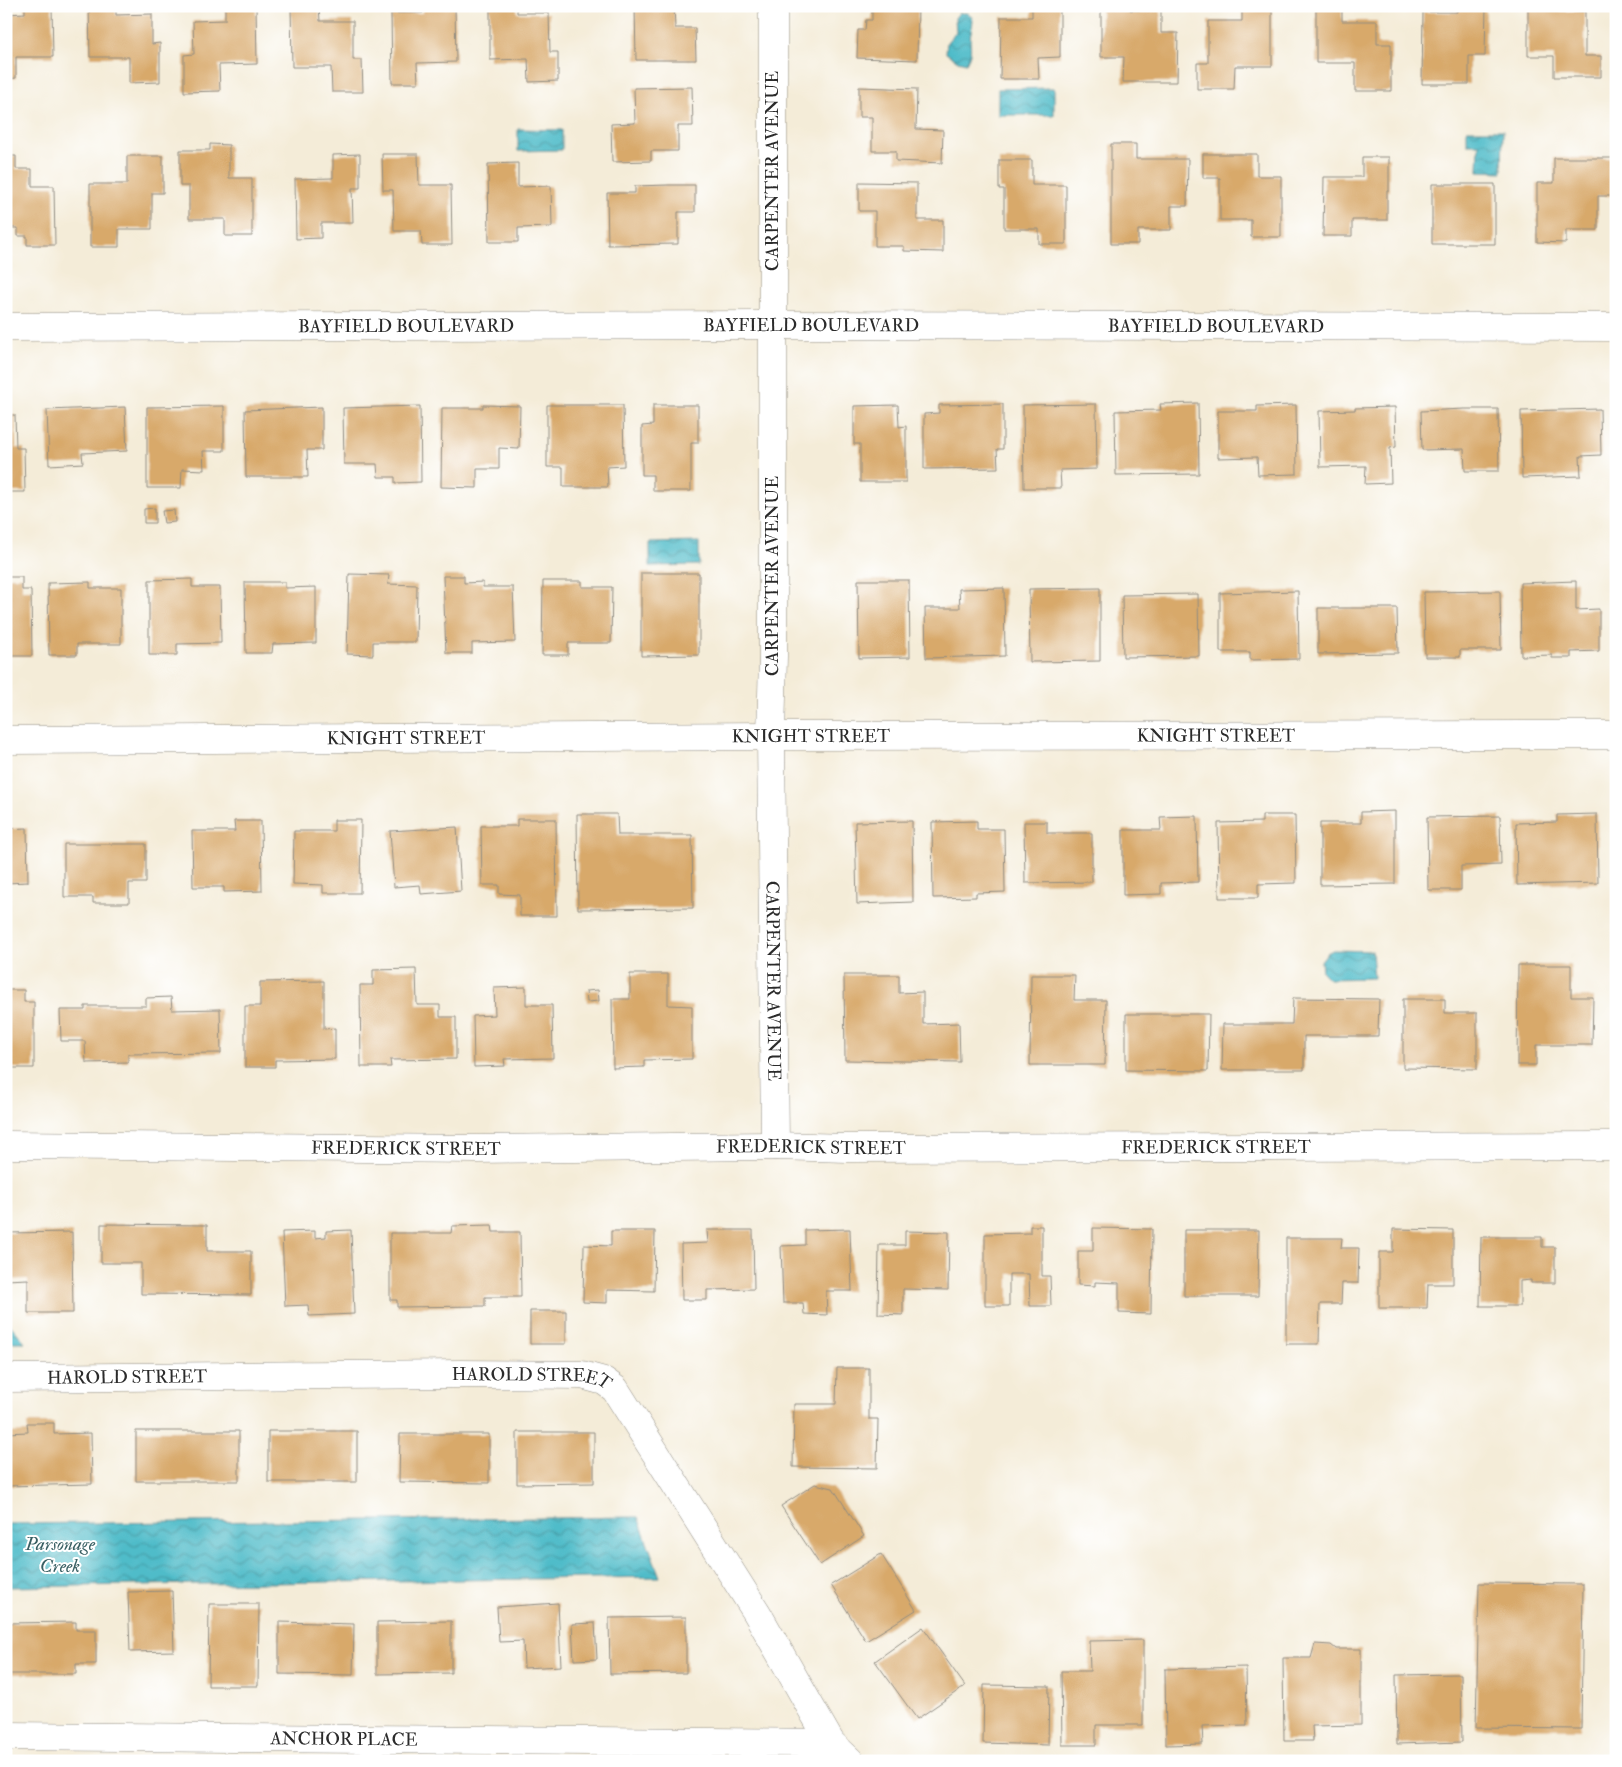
<svg xmlns="http://www.w3.org/2000/svg" width="1622" height="1767" viewBox="0 0 1622 1767" font-family="'IM FELL Double Pica',serif">
<style>
.water{fill:url(#water-waves);stroke:#3e747a}
.building{fill:#d8a96b}
.lines{fill:none;stroke-linecap:round;stroke-linejoin:round}
.street-casing{stroke:#908c82;stroke-width:29}
.street{stroke:#fff;stroke-width:28}
.labels{text-anchor:middle;dominant-baseline:central;stroke-width:4;stroke-linejoin:round;paint-order:stroke}
.street-label{font-size:18px;fill:#2b2b2b;stroke:#fff}
.water-label{font-size:19px;font-style:italic;fill:#385e62;stroke:#fff}
</style>
<defs>
<pattern id="water-waves" width="16" height="10" patternUnits="userSpaceOnUse" patternTransform="scale(1.25)"><rect width="16" height="10" fill="#50bcc9"/><path d="M0 5q4-4 8 0t8 0" fill="none" stroke="#4399a3"/></pattern>
</defs>
<rect width="100%" height="100%" fill="#fff"/>
<filter id="ink" filterUnits="userSpaceOnUse"><feTurbulence type="fractalNoise" baseFrequency=".02" numOctaves="2"/><feDisplacementMap in="SourceGraphic" scale="10" xChannelSelector="R" yChannelSelector="G"/><feConvolveMatrix kernelMatrix="1 2 1 2 8 2 1 2 1" color-interpolation-filters="sRGB"/></filter>
<filter id="wash" filterUnits="userSpaceOnUse"><feTurbulence type="fractalNoise" baseFrequency=".0096" numOctaves="4" result="noise"/><feDisplacementMap in="SourceGraphic" scale="20" xChannelSelector="R" yChannelSelector="G"/><feGaussianBlur stdDeviation="1.12" result="paint"/><feColorMatrix in="noise" values="0 0 0 0 0 0 0 0 0 0 0 0 0 0 0 0 0 1.4 0 .05"/><feComposite in="paint" operator="in"/></filter>
<g filter="url(#wash)">
<rect width="100%" height="100%" fill="#f4ecd8"/>
<path class="water" d="M 959,13 L 968,13 L 973,19 C 973,26 970,33 970,40 C 971,50 971,54 966,63 L 958,61 L 946,53 L 947,42 L 956,32 L 955,18 Z
M 1054,88 L 1054,115 L 998,115 L 998,89 Z
M 518,129 L 562,130 L 562,150 L 518,151 Z
M 1467,130 L 1503,130 L 1502,172 L 1478,171 L 1479,144 L 1467,144 Z
M 699,542 L 699,565 L 650,566 L 650,543 Z
M 1333,950 L 1372,951 L 1374,978 L 1329,979 L 1322,972 L 1321,961 L 1327,953 Z
M 6,1320 L 25,1342 L 6,1342 Z
M 638,1517 L 660,1577 L 6,1587 L 6,1524 Z"/>
<g id="blocks">
<path class="building" d="M 25,6 L 52,6 L 53,57 L 16,57 L 16,78 L 6,79 L 6,14 L 25,13 Z
M 89,6 L 116,6 L 116,15 L 152,14 L 152,44 L 160,43 L 160,82 L 129,83 L 129,57 L 90,57 Z
M 225,6 L 256,6 L 257,64 L 219,65 L 220,91 L 184,92 L 184,55 L 194,54 L 193,21 L 225,20 Z
M 291,6 L 319,6 L 320,21 L 353,21 L 353,60 L 362,60 L 363,92 L 332,92 L 331,67 L 292,67 Z
M 423,6 L 455,6 L 456,62 L 417,63 L 418,83 L 392,83 L 391,13 L 423,13 Z
M 490,6 L 517,6 L 517,13 L 549,13 L 550,52 L 558,52 L 558,81 L 529,82 L 528,59 L 490,60 Z
M 635,6 L 674,6 L 675,28 L 695,28 L 696,60 L 636,60 Z
M 872,6 L 918,6 L 917,60 L 857,58 L 858,30 L 865,30 L 866,20 L 872,20 Z
M 1032,6 L 1060,6 L 1060,57 L 1038,58 L 1039,79 L 1000,79 L 1001,17 L 1032,17 Z
M 1101,6 L 1130,6 L 1130,10 L 1161,10 L 1161,33 L 1178,33 L 1177,82 L 1123,82 L 1124,57 L 1101,57 Z
M 1272,6 L 1272,66 L 1235,66 L 1234,89 L 1197,89 L 1197,63 L 1208,63 L 1208,21 L 1242,21 L 1242,7 Z
M 1316,6 L 1342,6 L 1342,21 L 1377,21 L 1377,44 L 1391,44 L 1391,91 L 1355,91 L 1355,63 L 1316,63 Z
M 1457,6 L 1486,6 L 1485,56 L 1469,56 L 1469,84 L 1422,84 L 1423,12 L 1457,12 Z
M 1528,6 L 1559,6 L 1559,11 L 1585,11 L 1585,56 L 1601,56 L 1601,77 L 1554,77 L 1554,56 L 1528,56 Z
M 692,87 L 693,126 L 678,126 L 678,151 L 651,151 L 651,161 L 612,162 L 611,124 L 635,123 L 634,88 Z
M 859,87 L 917,89 L 916,129 L 943,130 L 942,163 L 896,161 L 896,151 L 872,151 L 872,117 L 859,117 Z
M 210,144 L 229,145 L 229,178 L 252,178 L 252,236 L 225,236 L 225,219 L 189,219 L 189,186 L 180,186 L 180,150 L 210,150 Z
M 1111,144 L 1136,144 L 1136,159 L 1188,159 L 1187,206 L 1171,206 L 1171,230 L 1138,230 L 1138,244 L 1111,244 Z
M 360,154 L 360,188 L 352,188 L 353,223 L 321,223 L 321,238 L 296,239 L 295,179 L 333,178 L 333,155 Z
M 382,154 L 418,154 L 419,185 L 451,185 L 452,245 L 422,245 L 421,231 L 394,231 L 393,190 L 383,190 Z
M 1203,154 L 1257,154 L 1257,176 L 1281,176 L 1281,237 L 1251,237 L 1251,220 L 1220,220 L 1220,178 L 1203,178 Z
M 6,156 L 16,156 L 16,169 L 32,169 L 32,186 L 54,186 L 55,245 L 27,245 L 27,236 L 18,236 L 18,228 L 6,228 Z
M 127,156 L 163,156 L 163,193 L 152,193 L 152,229 L 119,229 L 119,247 L 90,247 L 90,184 L 127,184 Z
M 1362,157 L 1389,157 L 1389,191 L 1387,191 L 1387,220 L 1352,220 L 1352,236 L 1323,236 L 1324,177 L 1362,177 Z
M 1554,158 L 1613,158 L 1613,196 L 1598,196 L 1598,230 L 1566,230 L 1566,243 L 1537,242 L 1537,183 L 1554,183 Z
M 999,160 L 1032,160 L 1032,185 L 1066,185 L 1066,244 L 1039,244 L 1039,229 L 1004,229 L 1004,189 L 999,189 Z
M 518,163 L 518,187 L 551,186 L 552,227 L 518,228 L 518,242 L 489,242 L 488,164 Z
M 859,182 L 917,183 L 917,220 L 943,220 L 943,252 L 904,251 L 904,246 L 875,246 L 875,211 L 859,211 Z
M 1432,184 L 1495,184 L 1495,244 L 1432,244 Z
M 668,185 L 695,185 L 695,212 L 678,212 L 678,244 L 608,245 L 607,193 L 635,193 L 635,186 Z
M 1198,403 L 1199,474 L 1116,475 L 1115,411 L 1161,410 L 1160,404 Z
M 1003,404 L 1003,449 L 997,449 L 998,468 L 924,469 L 924,414 L 939,413 L 939,405 Z
M 1096,404 L 1097,469 L 1060,470 L 1061,488 L 1024,488 L 1023,405 Z
M 483,405 L 520,406 L 519,449 L 499,448 L 499,469 L 477,469 L 477,488 L 441,487 L 442,408 L 483,408 Z
M 547,405 L 623,405 L 624,466 L 607,467 L 608,487 L 563,487 L 563,467 L 547,467 Z
M 653,405 L 698,405 L 698,443 L 691,443 L 691,491 L 653,491 L 653,475 L 642,475 L 642,426 L 653,425 Z
M 898,405 L 899,427 L 906,426 L 906,482 L 860,482 L 860,444 L 854,444 L 854,406 Z
M 1296,405 L 1297,474 L 1258,475 L 1257,457 L 1218,458 L 1218,411 L 1257,411 L 1257,406 Z
M 224,406 L 224,451 L 203,451 L 204,470 L 182,469 L 181,488 L 147,488 L 147,407 Z
M 420,406 L 421,482 L 395,483 L 395,477 L 378,477 L 377,464 L 344,464 L 343,408 Z
M 125,407 L 127,451 L 82,453 L 83,463 L 49,465 L 47,410 Z
M 322,407 L 322,450 L 307,450 L 308,477 L 246,477 L 245,410 Z
M 1395,407 L 1396,447 L 1390,448 L 1391,483 L 1365,484 L 1366,466 L 1320,467 L 1319,411 L 1355,410 L 1355,408 Z
M 1464,409 L 1498,409 L 1499,471 L 1465,471 L 1464,449 L 1422,450 L 1421,411 Z
M 1600,409 L 1601,455 L 1580,456 L 1581,476 L 1522,478 L 1521,411 Z
M 6,415 L 15,415 L 16,448 L 24,448 L 25,492 L 6,492 Z
M 155,508 L 155,523 L 144,523 L 144,509 Z
M 174,510 L 175,522 L 164,523 L 162,511 Z
M 641,573 L 699,573 L 699,655 L 641,656 Z
M 349,574 L 389,575 L 388,584 L 417,585 L 416,642 L 373,642 L 373,655 L 347,654 Z
M 443,576 L 464,576 L 464,583 L 483,582 L 483,587 L 513,587 L 515,642 L 472,643 L 472,653 L 446,653 Z
M 6,577 L 22,577 L 22,590 L 31,590 L 32,656 L 6,656 Z
M 192,579 L 192,587 L 220,587 L 221,643 L 177,644 L 177,655 L 149,655 L 149,580 Z
M 858,580 L 909,580 L 910,657 L 859,658 Z
M 543,581 L 582,581 L 582,587 L 612,587 L 611,643 L 568,643 L 568,655 L 542,655 Z
M 1576,581 L 1576,610 L 1599,609 L 1599,651 L 1571,652 L 1571,658 L 1552,658 L 1552,655 L 1521,656 L 1520,583 Z
M 90,582 L 90,588 L 121,588 L 121,644 L 77,644 L 77,655 L 49,655 L 48,583 Z
M 245,582 L 285,582 L 285,588 L 316,587 L 316,643 L 273,644 L 272,653 L 246,653 Z
M 1004,588 L 1005,656 L 926,658 L 925,608 L 960,608 L 959,589 Z
M 1100,588 L 1100,661 L 1030,662 L 1029,589 Z
M 1298,591 L 1299,659 L 1250,660 L 1250,652 L 1220,652 L 1220,593 Z
M 1500,591 L 1501,650 L 1460,650 L 1460,657 L 1425,657 L 1424,592 Z
M 1198,594 L 1199,656 L 1123,657 L 1122,595 Z
M 1318,608 L 1397,608 L 1398,653 L 1318,654 Z
M 1395,811 L 1395,884 L 1320,885 L 1320,823 L 1361,823 L 1361,812 Z
M 577,814 L 617,814 L 618,835 L 692,835 L 693,908 L 578,909 Z
M 1597,814 L 1598,883 L 1517,885 L 1516,823 L 1557,822 L 1557,815 Z
M 1262,815 L 1295,815 L 1296,883 L 1258,884 L 1258,898 L 1219,898 L 1218,823 L 1262,822 Z
M 1197,816 L 1198,882 L 1161,883 L 1161,894 L 1123,895 L 1123,830 L 1161,830 L 1160,817 Z
M 1500,816 L 1501,865 L 1461,866 L 1461,890 L 1428,890 L 1427,817 Z
M 517,819 L 556,819 L 557,916 L 520,916 L 520,895 L 499,894 L 499,885 L 482,885 L 481,826 L 517,826 Z
M 334,820 L 361,820 L 360,893 L 323,893 L 323,885 L 293,884 L 294,831 L 334,831 Z
M 234,821 L 261,821 L 262,891 L 224,892 L 224,887 L 193,887 L 192,831 L 235,831 Z
M 912,821 L 913,902 L 857,904 L 855,822 Z
M 977,821 L 977,829 L 1004,829 L 1005,892 L 976,893 L 976,897 L 933,898 L 932,822 Z
M 1024,822 L 1047,822 L 1047,833 L 1092,833 L 1092,882 L 1025,883 Z
M 457,827 L 461,891 L 421,894 L 420,885 L 394,887 L 390,831 Z
M 27,828 L 28,882 L 6,883 L 6,829 Z
M 64,844 L 146,844 L 146,883 L 129,883 L 129,903 L 93,903 L 93,897 L 64,897 Z
M 1518,965 L 1571,965 L 1571,997 L 1593,997 L 1592,1045 L 1536,1045 L 1536,1065 L 1517,1065 Z
M 416,969 L 417,1005 L 440,1005 L 440,1017 L 456,1017 L 456,1059 L 390,1060 L 391,1067 L 361,1067 L 360,985 L 373,985 L 373,970 Z
M 630,974 L 668,974 L 668,1005 L 692,1006 L 692,1059 L 644,1060 L 644,1067 L 613,1068 L 612,999 L 630,999 Z
M 844,975 L 899,975 L 899,993 L 923,992 L 923,1024 L 959,1023 L 960,1062 L 845,1060 Z
M 1031,975 L 1075,975 L 1074,1000 L 1106,1000 L 1105,1065 L 1030,1065 Z
M 324,981 L 324,1029 L 335,1028 L 335,1059 L 275,1060 L 275,1067 L 245,1067 L 245,1006 L 260,1006 L 260,982 Z
M 526,987 L 526,1005 L 552,1005 L 553,1058 L 504,1059 L 505,1066 L 474,1067 L 473,1016 L 495,1015 L 494,988 Z
M 8,990 L 24,990 L 24,1002 L 34,1002 L 34,1068 L 6,1068 L 6,1003 L 8,1003 Z
M 598,990 L 599,1001 L 587,1002 L 586,991 Z
M 171,997 L 172,1010 L 220,1009 L 221,1053 L 128,1054 L 128,1062 L 86,1063 L 85,1041 L 61,1041 L 60,1010 L 85,1010 L 85,1006 L 146,1006 L 146,998 Z
M 1293,998 L 1379,999 L 1378,1036 L 1304,1036 L 1304,1070 L 1222,1070 L 1223,1024 L 1292,1024 Z
M 1403,999 L 1445,999 L 1445,1013 L 1477,1013 L 1477,1069 L 1403,1068 Z
M 1126,1014 L 1209,1014 L 1208,1071 L 1126,1070 Z
M 101,1224 L 207,1225 L 207,1251 L 251,1251 L 251,1295 L 141,1294 L 141,1263 L 101,1263 Z
M 492,1225 L 493,1232 L 520,1232 L 521,1297 L 485,1297 L 485,1306 L 397,1307 L 397,1300 L 390,1300 L 390,1233 L 451,1233 L 452,1226 Z
M 1030,1226 L 1042,1226 L 1042,1276 L 1050,1276 L 1051,1306 L 1030,1306 L 1029,1274 L 1009,1274 L 1009,1306 L 985,1306 L 985,1234 L 1030,1233 Z
M 1093,1228 L 1152,1229 L 1151,1314 L 1119,1313 L 1119,1283 L 1095,1282 L 1095,1286 L 1078,1285 L 1078,1251 L 1093,1251 Z
M 850,1229 L 852,1291 L 826,1291 L 827,1315 L 804,1314 L 803,1303 L 783,1303 L 781,1246 L 805,1245 L 805,1230 Z
M 1393,1229 L 1453,1230 L 1453,1284 L 1428,1284 L 1427,1308 L 1379,1308 L 1379,1252 L 1393,1252 Z
M 351,1230 L 354,1314 L 309,1316 L 308,1305 L 285,1306 L 282,1232 L 315,1231 L 315,1238 L 326,1237 L 326,1231 Z
M 707,1230 L 753,1230 L 754,1289 L 707,1290 L 707,1300 L 682,1300 L 681,1244 L 708,1243 Z
M 1184,1230 L 1259,1230 L 1258,1296 L 1184,1296 Z
M 611,1231 L 655,1231 L 654,1291 L 607,1290 L 607,1303 L 583,1302 L 584,1245 L 611,1246 Z
M 905,1231 L 949,1232 L 948,1290 L 903,1289 L 903,1315 L 878,1314 L 879,1245 L 905,1245 Z
M 72,1232 L 73,1313 L 28,1313 L 28,1279 L 6,1280 L 6,1233 Z
M 1481,1237 L 1542,1237 L 1542,1247 L 1555,1247 L 1555,1283 L 1531,1283 L 1531,1280 L 1520,1281 L 1520,1306 L 1480,1306 Z
M 1286,1238 L 1342,1238 L 1341,1248 L 1359,1248 L 1358,1283 L 1342,1283 L 1341,1304 L 1320,1304 L 1319,1344 L 1286,1344 Z
M 530,1311 L 566,1311 L 566,1344 L 530,1344 Z
M 837,1368 L 869,1368 L 869,1419 L 878,1419 L 877,1468 L 793,1467 L 794,1404 L 836,1404 Z
M 27,1423 L 54,1423 L 54,1434 L 91,1433 L 92,1484 L 6,1486 L 6,1433 L 28,1432 Z
M 136,1431 L 239,1431 L 239,1481 L 136,1481 Z
M 268,1431 L 357,1431 L 357,1482 L 268,1482 Z
M 517,1432 L 594,1432 L 594,1483 L 517,1484 Z
M 400,1434 L 489,1434 L 489,1483 L 399,1482 Z
M 815,1484 L 833,1488 L 864,1536 L 820,1565 L 781,1506 Z
M 881,1554 L 916,1610 L 866,1641 L 831,1585 Z
M 1479,1583 L 1583,1584 L 1581,1729 L 1476,1728 Z
M 172,1591 L 174,1651 L 130,1652 L 128,1592 Z
M 558,1603 L 561,1666 L 524,1668 L 523,1641 L 499,1642 L 497,1607 Z
M 209,1604 L 259,1604 L 258,1686 L 208,1686 Z
M 686,1617 L 686,1673 L 610,1674 L 609,1618 Z
M 451,1621 L 451,1673 L 377,1674 L 377,1622 Z
M 76,1622 L 76,1630 L 96,1630 L 96,1664 L 76,1664 L 76,1674 L 6,1674 L 6,1623 Z
M 279,1622 L 354,1624 L 353,1675 L 279,1674 Z
M 595,1623 L 597,1659 L 574,1660 L 572,1624 Z
M 923,1627 L 965,1686 L 917,1719 L 875,1661 Z
M 1143,1640 L 1143,1725 L 1096,1725 L 1096,1745 L 1062,1745 L 1061,1671 L 1090,1671 L 1089,1641 Z
M 1315,1644 L 1331,1645 L 1336,1649 L 1361,1649 L 1361,1725 L 1312,1726 L 1313,1741 L 1284,1741 L 1283,1658 L 1311,1658 Z
M 1246,1667 L 1247,1725 L 1202,1726 L 1203,1744 L 1166,1745 L 1165,1669 Z
M 1461,1674 L 1462,1742 L 1397,1744 L 1396,1675 Z
M 984,1685 L 1049,1686 L 1048,1745 L 983,1743 Z"/>
</g>
</g>
<g filter="url(#ink)">
<use href="#blocks" fill-opacity="0" stroke="#908c82" stroke-width="1"/>
<g class="lines">
<defs>
<g id="street">
<path id="s1" d="M 773,6 L 773,656 L 771,736 L 775,1146"/>
<path id="s2" d="M 6,327 L 772,325 L 1616,327"/>
<path id="s3" d="M 6,740 L 771,736 L 1616,735"/>
<path id="s4" d="M 6,1145 L 477,1149 L 775,1146 L 848,1148 L 1616,1146"/>
<path id="s5" d="M 6,1378 L 461,1374 L 582,1375 L 604,1381 L 615,1389 L 757,1613 L 831,1743 L 850,1761"/>
<path id="s6" d="M 6,1736 L 831,1743"/>
</g>
</defs>
<use href="#street" class="street-casing"/>
<use href="#street" class="street"/>
</g>
</g>
<g class="labels">
<g class="street-label">
<text transform="translate(772 171) rotate(-90)">CARPENTER AVENUE</text>
<text stroke="none"><textPath href="#s2" startOffset="400">BAYFIELD BOULEVARD</textPath></text>
<text stroke="none"><textPath href="#s2" startOffset="805">BAYFIELD BOULEVARD</textPath></text>
<text stroke="none"><textPath href="#s2" startOffset="1210">BAYFIELD BOULEVARD</textPath></text>
<text transform="translate(772 576) rotate(-90)">CARPENTER AVENUE</text>
<text stroke="none"><textPath href="#s3" startOffset="805">KNIGHT STREET</textPath></text>
<text stroke="none"><textPath href="#s3" startOffset="1210">KNIGHT STREET</textPath></text>
<text stroke="none"><textPath href="#s3" startOffset="400">KNIGHT STREET</textPath></text>
<text stroke="none"><textPath href="#s1" startOffset="975">CARPENTER AVENUE</textPath></text>
<text stroke="none"><textPath href="#s4" startOffset="805">FREDERICK STREET</textPath></text>
<text stroke="none"><textPath href="#s4" startOffset="1210">FREDERICK STREET</textPath></text>
<text stroke="none"><textPath href="#s4" startOffset="400">FREDERICK STREET</textPath></text>
<text stroke="none"><textPath href="#s5" startOffset="121">HAROLD STREET</textPath></text>
<text stroke="none"><textPath href="#s5" startOffset="526">HAROLD STREET</textPath></text>
<text stroke="none"><textPath href="#s6" startOffset="338">ANCHOR PLACE</textPath></text>
</g>
<g class="water-label">
<text x="60" y="1544">Parsonage<tspan x="60" dy="22">Creek</tspan></text>
</g>
</g>
<rect width="1622" height="1767" fill="none" stroke="#fff" stroke-width="25"/>
</svg>
